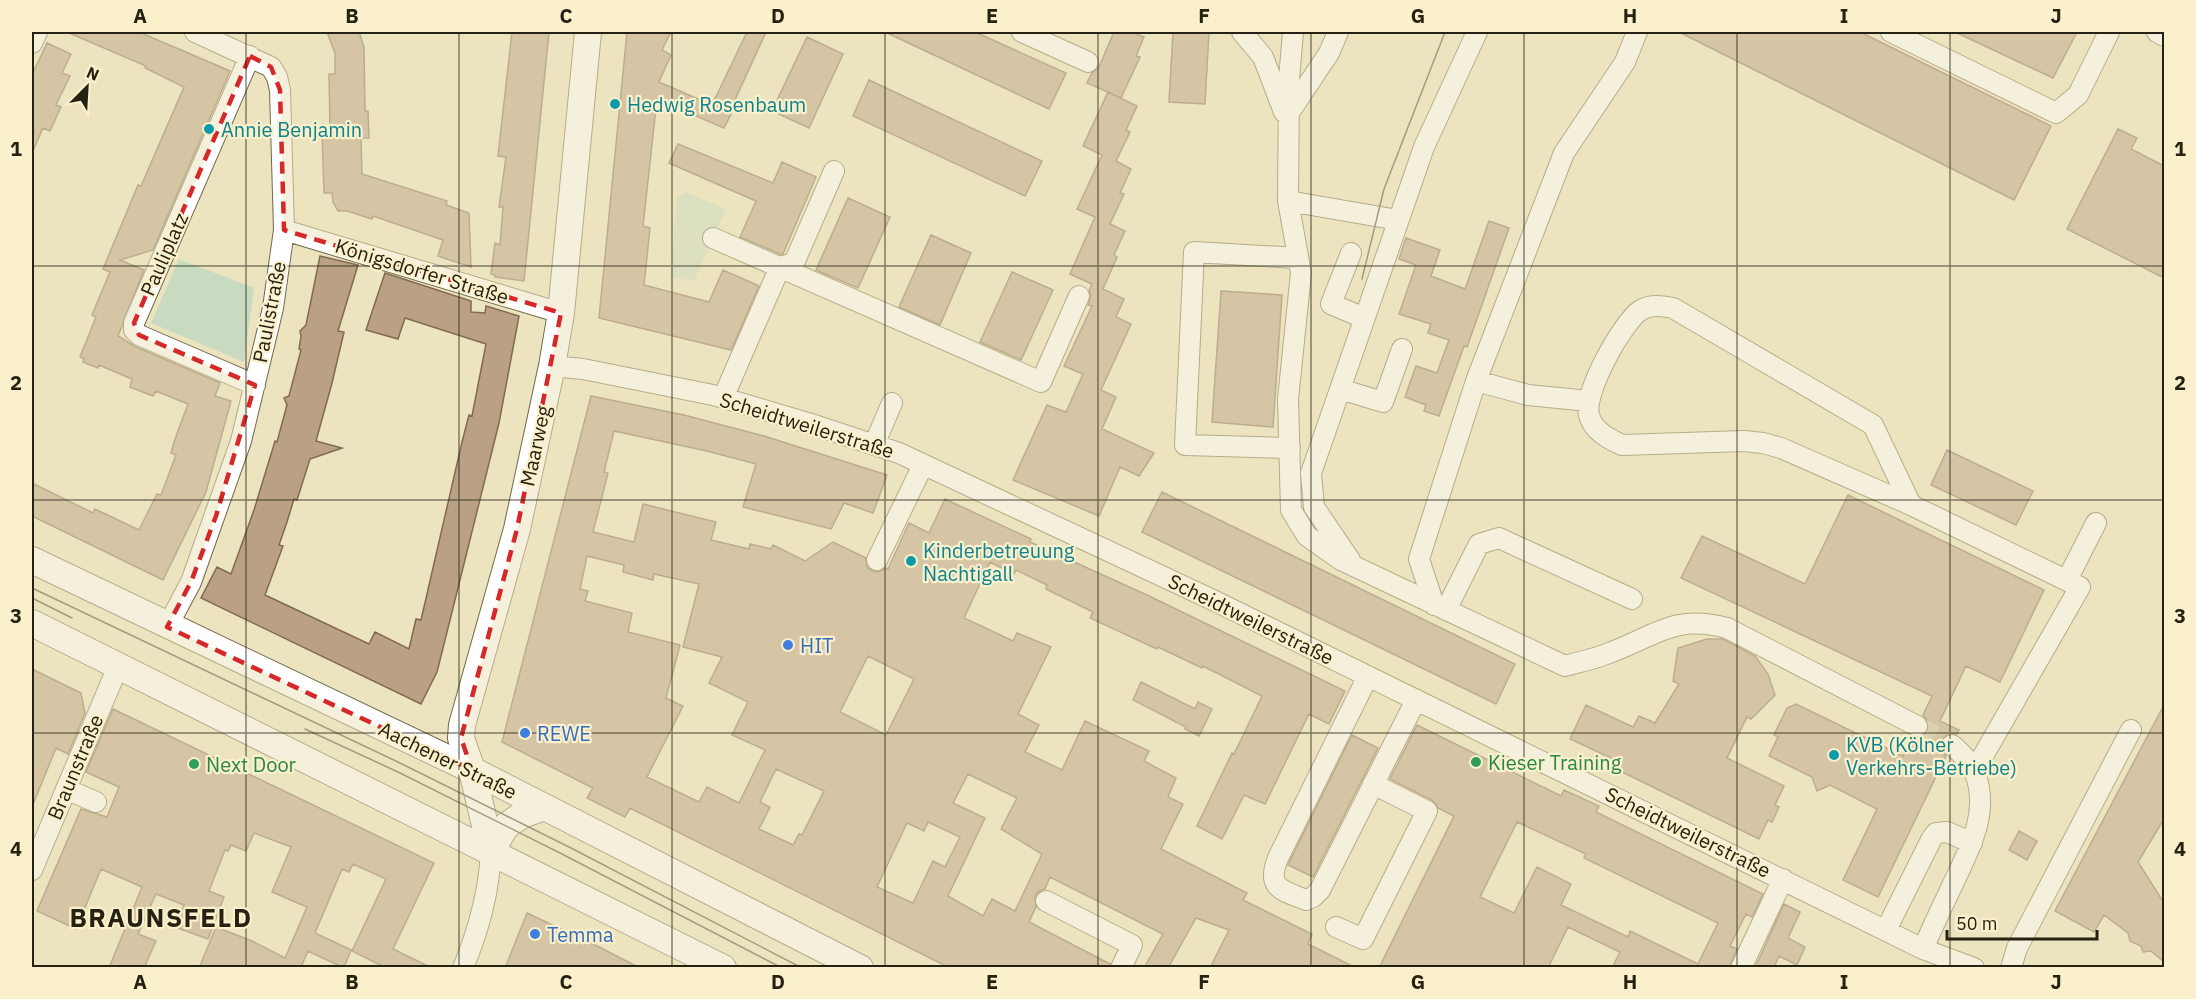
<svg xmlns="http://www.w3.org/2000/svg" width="2196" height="999" viewBox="0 0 2196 999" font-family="'IBM Plex Sans',sans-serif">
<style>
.green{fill:#c8dbc1}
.building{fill:#baa185;stroke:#826a50;stroke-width:1.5;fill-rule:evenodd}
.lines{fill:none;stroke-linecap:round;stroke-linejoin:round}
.minor-tunnel{stroke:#c4bc9d;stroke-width:20;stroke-dasharray:20 10;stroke-linecap:butt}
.minor-casing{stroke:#716948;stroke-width:22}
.major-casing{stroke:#716948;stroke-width:28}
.minor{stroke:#fff;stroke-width:20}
.major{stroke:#fff;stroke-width:26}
.tram{stroke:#484432;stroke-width:1.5}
.marked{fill:none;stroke:#d62828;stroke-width:4.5;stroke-dasharray:12 8;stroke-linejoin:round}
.grid{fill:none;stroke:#252214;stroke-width:1.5;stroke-opacity:0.55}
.culture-dot{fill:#0f9aa8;stroke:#faf0cb;stroke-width:2}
.shop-dot{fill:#3f7fe0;stroke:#faf0cb;stroke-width:2}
.leisure-dot{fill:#2e9e5b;stroke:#faf0cb;stroke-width:2}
.labels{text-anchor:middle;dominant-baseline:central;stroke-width:4.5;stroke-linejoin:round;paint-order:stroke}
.culture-label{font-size:20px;fill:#0d838f;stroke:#faf0cb;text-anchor:start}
.street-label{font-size:20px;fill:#252214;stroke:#faf0cb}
.shop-label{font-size:20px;fill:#366cbe;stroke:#faf0cb;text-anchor:start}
.leisure-label{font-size:20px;fill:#27864d;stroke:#faf0cb;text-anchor:start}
.district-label{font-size:26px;font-weight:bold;letter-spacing:1.5px;fill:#252214;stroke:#faf0cb}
.neatline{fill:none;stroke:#252214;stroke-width:2}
.grid-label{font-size:20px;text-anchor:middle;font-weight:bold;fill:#252214}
</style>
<rect width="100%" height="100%" fill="#ece3bf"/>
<path class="green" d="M 686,192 L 726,209 L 694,281 L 670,277 L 677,197 Z
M 179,259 L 254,288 L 244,362 L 151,323 Z"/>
<path class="building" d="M 67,32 L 139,32 L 230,71 L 153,250 L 120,260 L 144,270 L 118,336 L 134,346 L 220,383 L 215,396 L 231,401 L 206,492 L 163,580 L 32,516 L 32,483 L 93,513 L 95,509 L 139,530 L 157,494 L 161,495 L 176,455 L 171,453 L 174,442 L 188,404 L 156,391 L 153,396 L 130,387 L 132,379 L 99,365 L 98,368 L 83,362 L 84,359 L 80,357 L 96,317 L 92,315 L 110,272 L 103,269 L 138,185 L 141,186 L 184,87 L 145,68 L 146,66 Z
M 327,32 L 359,32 L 364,47 L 365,111 L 368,111 L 369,138 L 361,138 L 362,174 L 447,201 L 446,205 L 469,213 L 471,267 L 438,256 L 443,240 L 373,216 L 372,219 L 347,211 L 338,211 L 333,202 L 332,193 L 324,193 L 322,131 L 330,130 L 329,74 L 335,74 L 335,53 Z
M 512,32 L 549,32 L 524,281 L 495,277 L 495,275 L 491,274 L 495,243 L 500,245 L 503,207 L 499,207 L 506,157 L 498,156 Z
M 627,32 L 671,32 L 662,50 L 671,55 L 659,82 L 712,105 L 747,32 L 766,32 L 729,113 L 731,114 L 724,128 L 657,99 L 643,226 L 650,228 L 644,285 L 709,302 L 723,270 L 759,286 L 731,350 L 599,318 Z
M 885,32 L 975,32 L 1066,73 L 1049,109 Z
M 1114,32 L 1131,32 L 1144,37 L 1136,56 L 1140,57 L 1121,98 L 1087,83 L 1092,73 L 1099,67 Z
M 1173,32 L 1209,32 L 1205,104 L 1169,102 Z
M 1679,32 L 1860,32 L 2051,126 L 2014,200 Z
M 1955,32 L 2077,32 L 2053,78 Z
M 807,37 L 843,54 L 809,128 L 772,111 Z
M 47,43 L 71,54 L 62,73 L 70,76 L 56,105 L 61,107 L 50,131 L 43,128 L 32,153 L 32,75 Z
M 869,80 L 1042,161 L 1025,196 L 853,116 Z
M 1108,92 L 1137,106 L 1126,130 L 1130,132 L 1116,161 L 1131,169 L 1120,193 L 1124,194 L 1110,224 L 1125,231 L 1114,255 L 1117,257 L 1103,289 L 1124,299 L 1116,317 L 1131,324 L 1101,390 L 1116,397 L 1102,429 L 1154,453 L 1139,476 L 1120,467 L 1099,516 L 1013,480 L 1047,405 L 1066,412 L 1083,374 L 1064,366 L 1092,306 L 1088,305 L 1091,295 L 1089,291 L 1092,284 L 1070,274 L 1095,217 L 1077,209 L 1102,155 L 1083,146 Z
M 2118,129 L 2137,138 L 2131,149 L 2164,166 L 2164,278 L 2067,229 Z
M 678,144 L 773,183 L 782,162 L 816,177 L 783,254 L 780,254 L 740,237 L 756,201 L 669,163 Z
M 848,198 L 890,217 L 858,288 L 816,270 Z
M 1489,221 L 1509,228 L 1467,347 L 1464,346 L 1439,416 L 1424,411 L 1426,405 L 1405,397 L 1416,366 L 1437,373 L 1449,340 L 1428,333 L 1431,324 L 1399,314 L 1416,265 L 1399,259 L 1406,238 L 1440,250 L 1431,276 L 1465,289 Z
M 931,235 L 971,253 L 940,325 L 899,307 Z
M 320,256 L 358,265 L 338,331 L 344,332 L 332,383 L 316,441 L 342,448 L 310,459 L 297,500 L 294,499 L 287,522 L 279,545 L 283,546 L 265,595 L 369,644 L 375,632 L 409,649 L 416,619 L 421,620 L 462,442 L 469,415 L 472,416 L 486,344 L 405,318 L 398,339 L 366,330 L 385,273 L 471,301 L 471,312 L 485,313 L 486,306 L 519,316 L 499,423 L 450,620 L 437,672 L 421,704 L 201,598 L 217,567 L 231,574 L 254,510 L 275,441 L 277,442 L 287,405 L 284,398 L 289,396 L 301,350 L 299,349 L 301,336 L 300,331 L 306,325 Z
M 1012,272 L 1053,290 L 1021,360 L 980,342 Z
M 1221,291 L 1282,295 L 1273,427 L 1212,422 Z
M 591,396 L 684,415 L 764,436 L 887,475 L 873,513 L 844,503 L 831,529 L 743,507 L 756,464 L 707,451 L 614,431 L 604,472 L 608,473 L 593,532 L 634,542 L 643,504 L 716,522 L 711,540 L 749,549 L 750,544 L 771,549 L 773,545 L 805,561 L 833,542 L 866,558 L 867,567 L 872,571 L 878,572 L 886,568 L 888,569 L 909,523 L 929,533 L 945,499 L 1031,539 L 1030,542 L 1147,595 L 1345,691 L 1329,724 L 1309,714 L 1265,804 L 1244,795 L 1222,839 L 1197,826 L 1232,753 L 1234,754 L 1262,696 L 1203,666 L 1202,668 L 1158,647 L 1157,649 L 1090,618 L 1093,612 L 1046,589 L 1047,585 L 1016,570 L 1014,574 L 990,562 L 964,618 L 1013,641 L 1017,633 L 1051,647 L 1018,714 L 1039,725 L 1025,752 L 1062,770 L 1085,721 L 1149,751 L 1144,761 L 1176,778 L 1168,797 L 1183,804 L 1161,849 L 1247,893 L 1243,900 L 1312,934 L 1308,944 L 1356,968 L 1210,968 L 1229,930 L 1196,918 L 1168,968 L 1144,968 L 1163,934 L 1050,877 L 1045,889 L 1039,891 L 1035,896 L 1036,907 L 1029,922 L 1110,964 L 1109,968 L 950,968 L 630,808 L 625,817 L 587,798 L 593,788 L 502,742 ZM 587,556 L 624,565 L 623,572 L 653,580 L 654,574 L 699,584 L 683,647 L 722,657 L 709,683 L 748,702 L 732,735 L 765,750 L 739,803 L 707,787 L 699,802 L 647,777 L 683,706 L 666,698 L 680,645 L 628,632 L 632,613 L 585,601 L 588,591 L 580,589 ZM 868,656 L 914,679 L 886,735 L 840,712 ZM 776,769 L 824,791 L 802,835 L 799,834 L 793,845 L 759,829 L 770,807 L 760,802 ZM 968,774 L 1017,798 L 1001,829 L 1042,854 L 1015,911 L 992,899 L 983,916 L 948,896 L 985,818 L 953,803 ZM 928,822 L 960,837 L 945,867 L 933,861 L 913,903 L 877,887 L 907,823 L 924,831 Z
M 1947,450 L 2033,491 L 2016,525 L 1931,485 Z
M 1162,492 L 1515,664 L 1496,704 L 1142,532 Z
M 1848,495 L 2044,590 L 2000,682 L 1966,666 L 1940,721 L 1959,730 L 1957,734 L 1948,734 L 1940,742 L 1941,749 L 1946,756 L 1878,897 L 1843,880 L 1877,809 L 1830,785 L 1817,791 L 1812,777 L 1769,756 L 1778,737 L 1774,735 L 1787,708 L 1796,704 L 1903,756 L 1912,737 L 1923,736 L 1928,731 L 1927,720 L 1923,715 L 1932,696 L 1681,578 L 1702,536 L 1805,584 Z
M 1707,639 L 1723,639 L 1755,656 L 1768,674 L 1775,695 L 1751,719 L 1747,717 L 1727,758 L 1784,786 L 1775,805 L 1779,807 L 1772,822 L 1768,820 L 1759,839 L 1614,768 L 1615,760 L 1570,739 L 1586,705 L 1633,727 L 1639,716 L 1655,723 L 1679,684 L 1673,681 L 1678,648 Z
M 32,669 L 81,693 L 85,713 L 68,754 L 56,748 L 32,807 Z
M 1141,682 L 1195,709 L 1198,702 L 1212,709 L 1199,736 L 1185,729 L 1186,727 L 1133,700 Z
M 2164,705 L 2164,819 L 2138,862 L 2164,903 L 2164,962 L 2151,951 L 2143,952 L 2141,946 L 2130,941 L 2128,933 L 2104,915 L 2094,932 L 2055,911 Z
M 113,709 L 434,863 L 393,949 L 432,968 L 386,968 L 352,951 L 386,879 L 353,864 L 349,872 L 342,869 L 315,933 L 351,950 L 344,968 L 308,951 L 301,967 L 303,968 L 199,968 L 216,927 L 252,941 L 285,958 L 307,907 L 272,892 L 291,847 L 254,833 L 246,851 L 231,845 L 228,851 L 225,850 L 209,891 L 224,897 L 208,939 L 175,927 L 184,905 L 156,894 L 138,934 L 156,941 L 144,968 L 109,968 L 142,887 L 101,869 L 76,929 L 37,911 L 81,809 L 107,817 L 119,787 L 86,772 Z
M 1417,725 L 1561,796 L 1564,790 L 1599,806 L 1596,812 L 1763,894 L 1752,917 L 1746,914 L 1730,946 L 1737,949 L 1729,968 L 1612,968 L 1620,952 L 1568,927 L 1548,968 L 1379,968 L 1454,816 L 1438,808 L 1432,800 L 1390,779 ZM 1517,822 L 1586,854 L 1584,858 L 1718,923 L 1698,964 L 1630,931 L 1628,937 L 1561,905 L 1571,884 L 1537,867 L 1514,913 L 1480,897 Z
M 1352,735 L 1378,748 L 1313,877 L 1288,865 Z
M 2019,831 L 2037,841 L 2027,860 L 2009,850 Z
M 1784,904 L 1800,912 L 1788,938 L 1805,947 L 1797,965 L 1779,956 L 1775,965 L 1779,968 L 1755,968 Z
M 527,913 L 599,947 L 640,968 L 505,968 Z"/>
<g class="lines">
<path class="minor-tunnel" d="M 1917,726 L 1952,745"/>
<defs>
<path id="minor" d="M 1022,32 L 1088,62
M 1242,32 L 1263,57 L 1284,112
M 1293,32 L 1289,79 L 1288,201 L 1301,273 L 1288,399 L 1291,510 L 1307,536 L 1341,560 L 1565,666 C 1579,662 1595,659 1609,653 C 1656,636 1673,614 1727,628 L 1917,726
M 1891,32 L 2056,113 L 2078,95 L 2109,32
M 2157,32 L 2164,36
M 32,43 L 37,32
M 250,56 L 134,323 L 134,330 L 139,335 L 255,385
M 1289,113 L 1329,53 L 1338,32
M 1288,201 L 1398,220
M 284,230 L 561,313
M 713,238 L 1041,382 L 1079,296
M 1351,253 L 1331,304 L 1364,318
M 552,366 L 583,369 L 713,395 L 808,423 L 899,453 L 1215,601 L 1923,949 L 1974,968
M 1476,381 L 1528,395 L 1589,401
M 1340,389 L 1383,402 L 1402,349
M 723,398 L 780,267 L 794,263 L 834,171
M 874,445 L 892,403
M 1290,448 L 1185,445 L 1194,252 L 1298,258
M 1911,505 L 1781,448 L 1763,443 L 1744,441 L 1622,445 C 1609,439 1593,431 1589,415 C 1583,393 1623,321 1641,310 C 1651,304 1662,306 1673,308 L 1873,425 L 1911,505 L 2080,587 L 1975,770
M 877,560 L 923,465
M 1350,560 L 1314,507 L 1311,473 L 1424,147 L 1477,32
M 2067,580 L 2096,523
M 1434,605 L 1419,559 L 1476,381 L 1564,153 L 1625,62 L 1637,32
M 1446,610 L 1479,544 L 1499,538 L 1632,599
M 167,627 L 191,582 L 241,441 L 273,308 L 284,230 L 280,90 L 277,77 L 271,67 L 195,32
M 1368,676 L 1278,858 C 1266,888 1281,890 1306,900 L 1313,897 L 1320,890 L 1416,700
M 66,789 L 96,802
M 32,870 L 119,664
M 1046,901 L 1132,945 L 1121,968
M 1336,927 L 1363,939 L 1427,811 L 1373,784
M 1886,930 L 1932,838 L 1936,833 L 1947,832 L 1972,843
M 1923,949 C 1932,928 1942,907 1952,886 C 1969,850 1990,813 1975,773 C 1971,762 1961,753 1952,745
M 463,968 C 479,929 489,893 491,851
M 1741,968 L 1783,879
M 2011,968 L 2017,948 L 2131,730"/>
<path id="major" d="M 32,560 L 472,770 L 860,968
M 32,623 L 723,968
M 491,851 L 472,770 L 461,738 L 462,725 L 517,529 L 552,366 L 561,313 L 588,32
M 491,851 L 506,826 L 522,815 L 544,807"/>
</defs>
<use href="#minor" class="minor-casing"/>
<use href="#major" class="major-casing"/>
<use href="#minor" class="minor"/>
<use href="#major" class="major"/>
<path class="tram" d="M 1362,279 L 1384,189 L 1445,32
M 32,588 L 402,764 L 571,848 L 802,968
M 32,598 L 72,618
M 305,729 L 398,772 L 560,853 L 782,968"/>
</g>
<path d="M0 0H2196V999H0ZM 250,56 L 271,67 L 280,90 L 284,230 L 561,313 L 517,529 L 461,738 L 472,770 L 167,627 L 191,582 L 216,516 L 255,385 L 139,335 L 134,323 Z" fill="#ece3bf" fill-opacity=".55" fill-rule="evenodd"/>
<path class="marked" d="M 250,56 L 271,67 L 280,90 L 284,230 L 561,313 L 517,529 L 461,738 L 472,770 L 167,627 L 191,582 L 216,516 L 255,385 L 139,335 L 134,323 Z"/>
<path class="grid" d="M 246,32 L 246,968M 459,32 L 459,968M 672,32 L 672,968M 885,32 L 885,968M 1098,32 L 1098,968M 1311,32 L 1311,968M 1524,32 L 1524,968M 1737,32 L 1737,968M 1950,32 L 1950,968M 32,266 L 2164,266M 32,500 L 2164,500M 32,733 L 2164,733"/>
<g class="culture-dot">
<circle cx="615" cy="104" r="6"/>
<circle cx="209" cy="129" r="6"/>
<circle cx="911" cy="561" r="6"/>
<circle cx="1834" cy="755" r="6"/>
</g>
<g class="shop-dot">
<circle cx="788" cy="645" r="6"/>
<circle cx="525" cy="733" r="6"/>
<circle cx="535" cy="934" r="6"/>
</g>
<g class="leisure-dot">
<circle cx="1476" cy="762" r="6"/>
<circle cx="194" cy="764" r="6"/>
</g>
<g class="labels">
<g class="culture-label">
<text x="627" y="104">Hedwig Rosenbaum</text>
<text x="221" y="129">Annie Benjamin</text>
<text x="923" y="550">Kinderbetreuung<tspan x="923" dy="23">Nachtigall</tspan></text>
<text x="1846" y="744">KVB (Kölner<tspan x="1846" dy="23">Verkehrs-Betriebe)</tspan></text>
</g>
<g class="street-label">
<text transform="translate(164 254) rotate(-66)">Pauliplatz</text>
<text transform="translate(422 271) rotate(17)">Königsdorfer Straße</text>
<text transform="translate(269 312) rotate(-79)">Paulistraße</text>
<text transform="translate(807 425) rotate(17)">Scheidtweilerstraße</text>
<text transform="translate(535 446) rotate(-78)">Maarweg</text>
<text transform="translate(1251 619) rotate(26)">Scheidtweilerstraße</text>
<text transform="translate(448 760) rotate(26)">Aachener Straße</text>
<text transform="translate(75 767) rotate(-67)">Braunstraße</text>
<text transform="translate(1688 832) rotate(26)">Scheidtweilerstraße</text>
</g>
<g class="shop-label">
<text x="800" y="645">HIT</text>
<text x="537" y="733">REWE</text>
<text x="547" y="934">Temma</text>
</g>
<g class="leisure-label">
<text x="1488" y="762">Kieser Training</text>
<text x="206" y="764">Next Door</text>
</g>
<g class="district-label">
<text x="161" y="917">BRAUNSFELD</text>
</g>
</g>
<rect width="2196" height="999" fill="none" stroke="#faf0cb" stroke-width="66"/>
<g transform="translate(87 87) rotate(24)" stroke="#faf0cb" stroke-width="4.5" paint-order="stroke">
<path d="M0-4.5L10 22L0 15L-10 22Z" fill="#252214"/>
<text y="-9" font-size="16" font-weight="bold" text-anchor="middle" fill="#252214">N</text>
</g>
<path d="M1947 930v9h150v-9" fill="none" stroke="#252214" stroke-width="3"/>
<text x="1956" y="930" font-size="18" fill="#252214" stroke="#faf0cb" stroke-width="4.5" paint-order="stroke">50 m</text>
<rect x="33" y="33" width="2130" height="933" class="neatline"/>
<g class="grid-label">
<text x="140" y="23">A</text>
<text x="352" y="23">B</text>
<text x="566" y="23">C</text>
<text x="778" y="23">D</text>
<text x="992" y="23">E</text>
<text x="1204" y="23">F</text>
<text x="1418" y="23">G</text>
<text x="1630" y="23">H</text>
<text x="1844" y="23">I</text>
<text x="2056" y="23">J</text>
<text x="16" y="156">1</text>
<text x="2180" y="156">1</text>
<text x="16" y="390">2</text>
<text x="2180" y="390">2</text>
<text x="16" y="623">3</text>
<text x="2180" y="623">3</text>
<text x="16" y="856">4</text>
<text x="2180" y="856">4</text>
<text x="140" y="989">A</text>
<text x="352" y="989">B</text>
<text x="566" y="989">C</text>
<text x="778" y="989">D</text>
<text x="992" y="989">E</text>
<text x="1204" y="989">F</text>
<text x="1418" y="989">G</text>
<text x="1630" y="989">H</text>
<text x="1844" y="989">I</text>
<text x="2056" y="989">J</text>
</g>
</svg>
